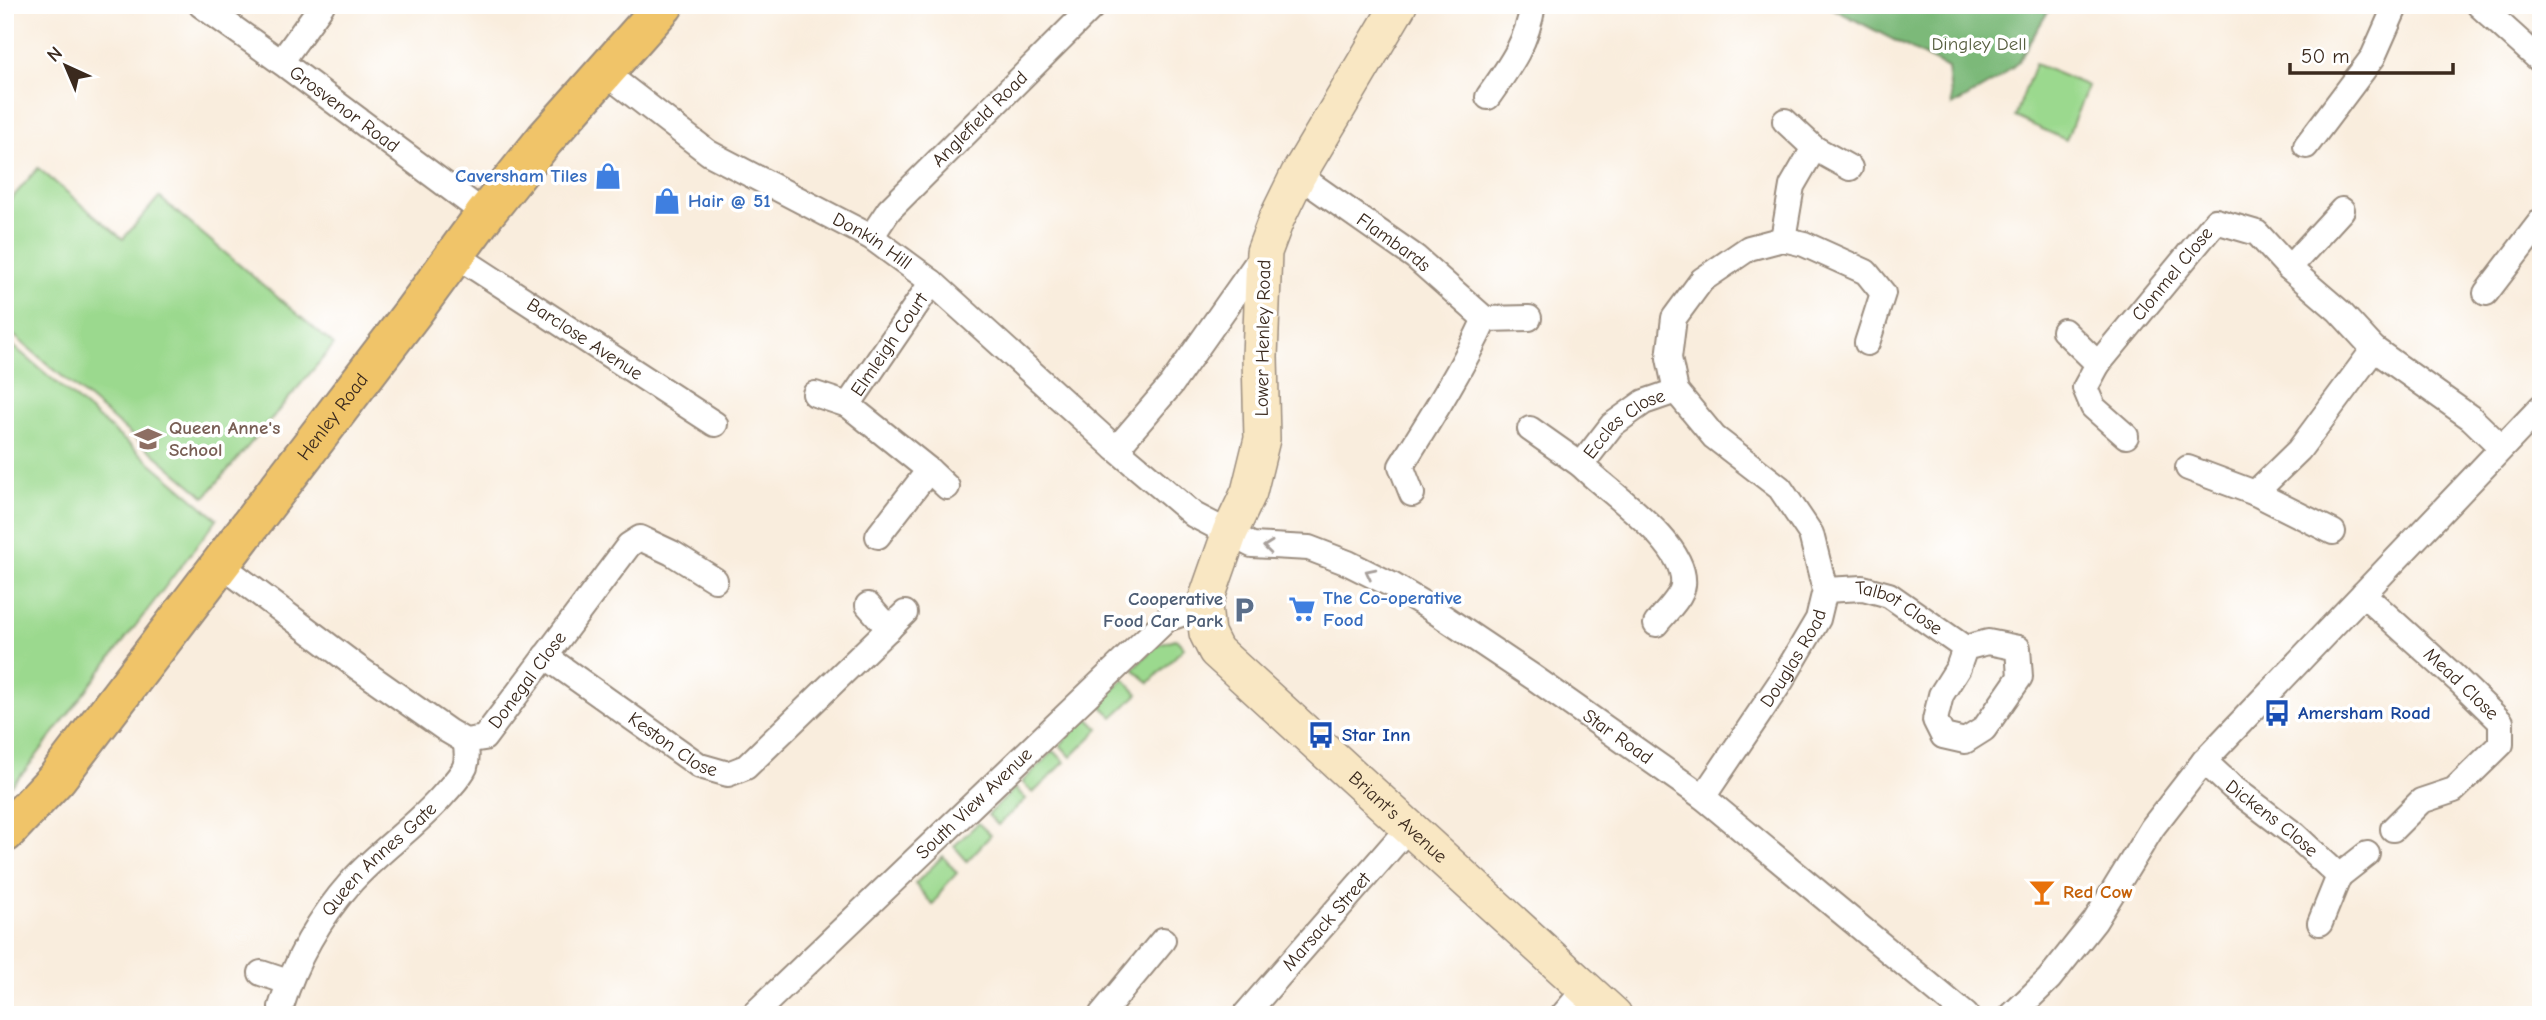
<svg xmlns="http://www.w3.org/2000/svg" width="2546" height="1020" viewBox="0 0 2546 1020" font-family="'Comic Neue',sans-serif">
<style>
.green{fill:#9bd98e;stroke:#6b8256;stroke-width:2}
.forest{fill:#7cb979;stroke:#5c724c;stroke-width:2}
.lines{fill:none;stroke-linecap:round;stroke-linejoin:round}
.minor-casing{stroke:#9a8c7e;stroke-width:28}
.secondary-casing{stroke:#9a8c7e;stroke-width:38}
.primary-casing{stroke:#9a8c7e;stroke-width:42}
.minor{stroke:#fff;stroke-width:24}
.secondary{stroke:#f9e7c3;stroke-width:35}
.primary{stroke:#f0c469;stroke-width:38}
.oneway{stroke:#a79f9a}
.labels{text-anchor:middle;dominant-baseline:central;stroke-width:7;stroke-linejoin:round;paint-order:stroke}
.park-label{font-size:19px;fill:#585f40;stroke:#fff}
.street-label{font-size:19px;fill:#3b2a1e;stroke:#fff}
.shop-label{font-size:19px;font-weight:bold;fill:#366cbe;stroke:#fff;text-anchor:start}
.education-label{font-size:19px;font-weight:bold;fill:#785e54;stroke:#fff;text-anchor:start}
.service-label{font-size:19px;font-weight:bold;fill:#4e5e75;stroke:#fff;text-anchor:end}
.transit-label{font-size:19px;font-weight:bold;fill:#164399;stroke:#fff;text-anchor:start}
.food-label{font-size:19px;font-weight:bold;fill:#c56008;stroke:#fff;text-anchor:start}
</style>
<rect width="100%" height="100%" fill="#fff"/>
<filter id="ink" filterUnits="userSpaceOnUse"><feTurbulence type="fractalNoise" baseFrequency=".0143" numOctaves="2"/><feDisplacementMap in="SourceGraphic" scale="14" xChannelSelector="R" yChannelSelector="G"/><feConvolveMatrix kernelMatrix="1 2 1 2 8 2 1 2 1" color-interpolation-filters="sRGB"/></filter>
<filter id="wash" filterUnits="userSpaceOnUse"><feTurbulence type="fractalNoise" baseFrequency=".00686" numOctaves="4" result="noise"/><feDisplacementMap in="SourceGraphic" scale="28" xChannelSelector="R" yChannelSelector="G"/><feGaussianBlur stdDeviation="1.57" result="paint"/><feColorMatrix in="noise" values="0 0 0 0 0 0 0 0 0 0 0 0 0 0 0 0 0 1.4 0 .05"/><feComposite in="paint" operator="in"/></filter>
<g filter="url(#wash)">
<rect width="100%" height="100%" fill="#f9eddd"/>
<path class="green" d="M 2035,64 L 2088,86 L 2066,140 L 2015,117 Z
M 38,168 L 123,239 L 159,197 L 334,345 L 205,497 L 5,328 L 5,206 Z
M 5,339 L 217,519 L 24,772 L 5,791 Z
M 1176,639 L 1184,648 L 1149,683 L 1133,669 L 1158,644 Z
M 1124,679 L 1138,694 L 1113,717 L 1099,704 Z
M 1087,717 L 1099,729 L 1071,757 L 1060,745 Z
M 1054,751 L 1065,762 L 1033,793 L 1022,782 Z
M 1015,788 L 1026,799 L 998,825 L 988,815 Z
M 978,823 L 991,835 L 967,861 L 954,846 Z
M 943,856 L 957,873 L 944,887 L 933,905 L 915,884 Z"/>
<path class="forest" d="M 1826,5 L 2052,5 L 2017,63 L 1997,80 L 1952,106 L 1948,68 Z"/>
</g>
<g filter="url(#ink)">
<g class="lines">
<defs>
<g id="minor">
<path id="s1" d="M 201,5 L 281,62 L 485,214"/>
<path d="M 2479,5 L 2541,61"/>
<path d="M 281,62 L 322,5"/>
<path id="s2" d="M 604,72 L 709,153 L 871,237 L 932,282 L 1116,449 L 1194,515 L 1252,545 L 1309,548 L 1348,563 L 1392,585 L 1427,606 L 1533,677 L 1703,797 L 1966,1015"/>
<path d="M 1488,97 C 1510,66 1527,43 1533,5"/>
<path d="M 1785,121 L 1814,148"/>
<path d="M 2306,146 L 2373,57 L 2396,5"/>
<path id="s3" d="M 1298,175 L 1415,257 L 1485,319 C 1461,371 1431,418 1401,466 L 1412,494"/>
<path id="s4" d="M 871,237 L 889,210 L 1094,5"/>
<path d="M 1783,239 L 1792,186 L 1814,148 L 1850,168"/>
<path id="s5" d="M 454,254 L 715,424"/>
<path d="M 2289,268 L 2342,210"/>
<path d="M 2486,293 L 2541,221"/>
<path d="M 1485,319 L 1529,318"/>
<path id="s6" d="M 2064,331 L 2098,364 L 2216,221 L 2257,233 L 2289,268 L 2339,311 L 2374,349 L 2471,418 L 2501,447"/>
<path d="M 2098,364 L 2085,388 L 2093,407 L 2126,436"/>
<path id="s7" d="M 815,394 L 848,405 L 932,282"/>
<path d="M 848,405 L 929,470 L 947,487"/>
<path d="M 1530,429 L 1581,465"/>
<path d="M 1116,449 L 1171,385 L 1264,253"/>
<path d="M 2188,468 L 2255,493 L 2299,450 L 2374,349"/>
<path d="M 2255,493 L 2333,532"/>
<path d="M 878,536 L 929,470"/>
<path id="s8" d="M 220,564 L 357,667 L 448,731 L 465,741 L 484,738 L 629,545 L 640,538 L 672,553 L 715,580"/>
<path id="s9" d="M 1825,590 L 1863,588 L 1889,595 L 1965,648 L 1988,642 L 2018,648 L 2020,677 L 1984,729 L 1965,741 L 1943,736 L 1935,720 L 1941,695 L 1958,668 L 1965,648"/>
<path id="s10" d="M 2363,594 L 2458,680 L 2501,722 L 2501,744 L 2454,790 L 2421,801 L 2393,829"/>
<path d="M 868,605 L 889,629"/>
<path id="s11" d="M 1656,624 C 1664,614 1682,597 1683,585 C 1688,543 1607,492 1581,465 L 1612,425 L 1644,402 L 1676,391"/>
<path id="s12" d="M 545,656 L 700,766 L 728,774 L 746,767 L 905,613"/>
<path id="s13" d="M 2204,761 L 2232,787 L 2295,835 L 2339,876 L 2320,923"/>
<path id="s14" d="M 1703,797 L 1782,680 L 1818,619 L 1825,590 L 1811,534 L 1780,488 L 1714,437 L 1676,391 L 1669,358 L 1674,318 L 1702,280 L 1749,248 L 1783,239 L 1804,244 L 1866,272 L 1883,293 L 1867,343"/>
<path d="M 2339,876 L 2367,854"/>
<path d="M 261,973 L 288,982"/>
<path id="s15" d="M 281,1007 C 295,961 320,917 352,881 C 381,849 417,826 445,793 C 452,785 461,776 465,767 C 468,758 467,750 465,741"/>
<path id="s16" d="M 753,1015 L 1167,619 L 1204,606"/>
<path d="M 1101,1015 L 1163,940"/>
<path id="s17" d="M 1245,1015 L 1409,827"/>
<path d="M 1563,1015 L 1586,988"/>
<path d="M 2012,1015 L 2049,979 L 2095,921 L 2152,828 L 2204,761 L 2541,407"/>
</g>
<g id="secondary">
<path id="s18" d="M 1399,5 L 1298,175 L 1276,220 L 1264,252 L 1260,357 L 1262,439 L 1249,492 L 1230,532 L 1204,606 L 1207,633 L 1216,651 L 1614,1015"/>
</g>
<g id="primary">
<path id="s19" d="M 5,833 L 57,778 L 413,312 L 485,214 L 545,139 L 664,5"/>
</g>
</defs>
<use href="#minor" class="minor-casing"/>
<use href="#secondary" class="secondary-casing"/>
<use href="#primary" class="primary-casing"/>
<use href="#minor" class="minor"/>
<use href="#secondary" class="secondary"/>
<use href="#primary" class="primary"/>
</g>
<defs><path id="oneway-chevron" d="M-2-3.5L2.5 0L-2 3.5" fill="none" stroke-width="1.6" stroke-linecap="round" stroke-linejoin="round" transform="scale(1.75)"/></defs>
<g class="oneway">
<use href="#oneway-chevron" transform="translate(1268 547) rotate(-174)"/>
<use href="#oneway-chevron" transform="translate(1370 573) rotate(-153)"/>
</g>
</g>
<defs>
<symbol id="shop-bare" viewBox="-9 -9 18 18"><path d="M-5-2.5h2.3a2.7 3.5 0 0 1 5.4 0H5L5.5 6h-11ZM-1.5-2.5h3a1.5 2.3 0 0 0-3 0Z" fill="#3f7fe0" stroke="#fff" stroke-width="2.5" paint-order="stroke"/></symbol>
<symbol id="school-bare" viewBox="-9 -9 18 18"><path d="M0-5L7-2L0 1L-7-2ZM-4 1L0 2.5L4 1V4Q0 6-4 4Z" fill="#8d6e63" stroke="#fff" stroke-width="2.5" paint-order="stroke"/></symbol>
<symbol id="supermarket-bare" viewBox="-9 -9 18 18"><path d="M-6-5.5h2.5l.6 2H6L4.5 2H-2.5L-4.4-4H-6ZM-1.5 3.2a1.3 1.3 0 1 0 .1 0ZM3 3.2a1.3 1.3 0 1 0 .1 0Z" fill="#3f7fe0" stroke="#fff" stroke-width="2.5" paint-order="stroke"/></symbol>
<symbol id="parking-bare" viewBox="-9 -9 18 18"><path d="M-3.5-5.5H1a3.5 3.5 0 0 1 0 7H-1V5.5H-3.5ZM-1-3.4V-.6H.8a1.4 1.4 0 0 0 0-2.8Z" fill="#5c6f8a" stroke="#fff" stroke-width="2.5" paint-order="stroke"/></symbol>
<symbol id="bus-bare" viewBox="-9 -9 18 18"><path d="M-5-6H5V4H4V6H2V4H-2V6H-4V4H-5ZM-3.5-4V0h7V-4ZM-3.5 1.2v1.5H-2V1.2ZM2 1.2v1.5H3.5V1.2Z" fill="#1a4fb4" stroke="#fff" stroke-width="2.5" paint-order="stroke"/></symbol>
<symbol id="bar-bare" viewBox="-9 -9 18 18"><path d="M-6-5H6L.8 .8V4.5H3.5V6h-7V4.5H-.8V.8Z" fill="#e8710a" stroke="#fff" stroke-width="2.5" paint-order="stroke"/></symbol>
</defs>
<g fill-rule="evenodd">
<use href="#shop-bare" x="589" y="157" width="38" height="38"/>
<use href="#shop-bare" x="648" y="182" width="38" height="38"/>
<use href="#school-bare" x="129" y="420" width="38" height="38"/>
<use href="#supermarket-bare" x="1283" y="590" width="38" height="38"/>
<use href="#parking-bare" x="1225" y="591" width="38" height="38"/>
<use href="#bus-bare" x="2258" y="694" width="38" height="38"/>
<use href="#bus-bare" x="1302" y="716" width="38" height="38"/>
<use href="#bar-bare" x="2023" y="873" width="38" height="38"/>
</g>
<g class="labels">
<g class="park-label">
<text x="1979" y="44">Dingley Dell</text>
</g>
<g class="street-label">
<text stroke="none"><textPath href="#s1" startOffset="177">Grosvenor Road</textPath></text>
<text stroke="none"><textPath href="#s4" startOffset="161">Anglefield Road</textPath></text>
<text stroke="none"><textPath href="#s2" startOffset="318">Donkin Hill</textPath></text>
<text stroke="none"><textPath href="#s3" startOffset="117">Flambards</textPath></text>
<text stroke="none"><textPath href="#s6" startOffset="164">Clonmel Close</textPath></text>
<text transform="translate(1263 338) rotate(-89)">Lower Henley Road</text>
<text stroke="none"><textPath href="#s5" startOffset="156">Barclose Avenue</textPath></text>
<text stroke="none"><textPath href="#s7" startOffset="108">Elmleigh Court</textPath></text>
<text stroke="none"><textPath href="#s19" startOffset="530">Henley Road</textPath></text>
<text stroke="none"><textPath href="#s11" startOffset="271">Eccles Close</textPath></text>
<text stroke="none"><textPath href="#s9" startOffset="79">Talbot Close</textPath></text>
<text stroke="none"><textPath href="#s14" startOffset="166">Douglas Road</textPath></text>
<text stroke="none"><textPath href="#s8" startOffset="394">Donegal Close</textPath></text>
<text stroke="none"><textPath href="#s10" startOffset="133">Mead Close</textPath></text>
<text stroke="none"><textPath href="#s2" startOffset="1227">Star Road</textPath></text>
<text stroke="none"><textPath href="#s12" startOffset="156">Keston Close</textPath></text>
<text stroke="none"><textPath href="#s16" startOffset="306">South View Avenue</textPath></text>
<text stroke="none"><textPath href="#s18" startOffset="940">Briant's Avenue</textPath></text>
<text stroke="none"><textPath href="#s13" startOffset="89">Dickens Close</textPath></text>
<text stroke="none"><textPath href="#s15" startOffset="180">Queen Annes Gate</textPath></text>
<text stroke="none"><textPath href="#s17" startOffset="124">Marsack Street</textPath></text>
</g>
<g class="shop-label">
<text x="587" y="176" text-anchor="end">Caversham Tiles</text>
<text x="688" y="201">Hair @ 51</text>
<text x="1323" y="598">The Co-operative<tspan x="1323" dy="22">Food</tspan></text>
</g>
<g class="education-label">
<text x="169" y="428">Queen Anne's<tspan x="169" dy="22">School</tspan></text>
</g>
<g class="service-label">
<text x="1223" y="599">Cooperative<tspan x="1223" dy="22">Food Car Park</tspan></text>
</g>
<g class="transit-label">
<text x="2298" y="713">Amersham Road</text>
<text x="1342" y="735">Star Inn</text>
</g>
<g class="food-label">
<text x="2063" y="892">Red Cow</text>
</g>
</g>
<rect width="2546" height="1020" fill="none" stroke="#fff" stroke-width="28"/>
<g transform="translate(66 66) rotate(316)" stroke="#ffffff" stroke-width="5" paint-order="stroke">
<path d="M0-5L12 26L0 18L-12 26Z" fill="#3b2a1e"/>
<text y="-10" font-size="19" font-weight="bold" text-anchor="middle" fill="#3b2a1e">N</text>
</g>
<path d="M2290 63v10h163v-10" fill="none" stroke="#3b2a1e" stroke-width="3.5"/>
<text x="2301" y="63" font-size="21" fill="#3b2a1e" stroke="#ffffff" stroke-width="5" paint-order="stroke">50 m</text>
</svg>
